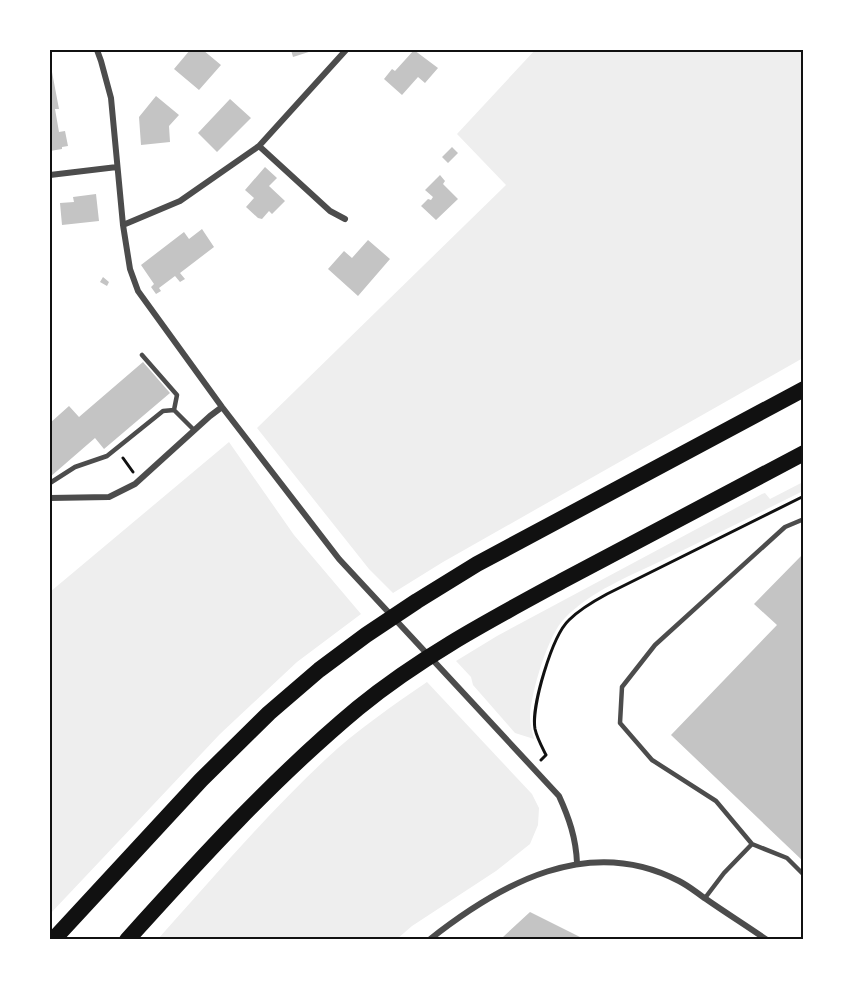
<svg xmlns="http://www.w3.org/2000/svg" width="853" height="989" viewBox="0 0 853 989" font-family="Lato,sans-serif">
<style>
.green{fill:#eee}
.building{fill:#c4c4c4}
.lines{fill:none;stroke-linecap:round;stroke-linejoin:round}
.path{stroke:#111;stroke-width:3}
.service{stroke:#4c4c4c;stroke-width:4.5}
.minor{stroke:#4c4c4c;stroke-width:6}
.trunk{stroke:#111;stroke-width:16}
.neatline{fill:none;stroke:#111;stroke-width:2}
</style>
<rect width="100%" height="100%" fill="#fff"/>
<path class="green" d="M 535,50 L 803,50 L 803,358 L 443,562 L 393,593 L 369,569 L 257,428 L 506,185 L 457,134 Z
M 229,442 L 294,535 L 361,614 L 297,662 L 220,734 L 50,914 L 50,592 Z
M 803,482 L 803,491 C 757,514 710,537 663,560 C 630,576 591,591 565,618 C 548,634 531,693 530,716 C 530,724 532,731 534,739 L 515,733 L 473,685 L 471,677 L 456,661 L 497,636 L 762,494 L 765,493 L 770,499 Z
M 427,682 L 532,794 L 539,808 L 538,825 L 530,844 L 496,871 L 412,926 L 397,939 L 158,939 C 213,878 266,815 326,759 C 357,730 392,706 427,682 Z"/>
<path class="building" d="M 190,50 L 203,50 L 221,65 L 199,90 L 174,69 Z
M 291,50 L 315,50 L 293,57 Z
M 414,50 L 438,68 L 425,83 L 418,77 L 402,95 L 384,79 L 392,69 L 395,71 Z
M 50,72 L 52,72 L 59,109 L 55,109 L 59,132 L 65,131 L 68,146 L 62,147 L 62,149 L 50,151 Z
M 156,96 L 179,115 L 169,126 L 170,142 L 141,145 L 139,117 Z
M 230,99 L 251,118 L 217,152 L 198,133 Z
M 452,147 L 458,153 L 448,163 L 442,157 Z
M 265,167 L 277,178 L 269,186 L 285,201 L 272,214 L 269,211 L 262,219 L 258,218 L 246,207 L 254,198 L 245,190 Z
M 440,175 L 445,181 L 443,184 L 458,199 L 436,220 L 421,206 L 428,199 L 431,200 L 433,197 L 425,190 Z
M 96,194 L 99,221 L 62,225 L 60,203 L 74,202 L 73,197 Z
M 202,229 L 214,247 L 180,273 L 185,279 L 180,282 L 175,276 L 159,288 L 161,291 L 156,294 L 151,287 L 154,284 L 141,265 L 184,232 L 189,239 Z
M 368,240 L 390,259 L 358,296 L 328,269 L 344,251 L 352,258 Z
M 103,277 L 109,282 L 107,286 L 100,282 Z
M 143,362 L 170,393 L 104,449 L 95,438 L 50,477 L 50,423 L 69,406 L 79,417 Z
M 804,553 L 804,862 L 671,735 L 777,625 L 754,604 Z
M 530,912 L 586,940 L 508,940 L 503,937 Z"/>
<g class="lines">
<path class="path" d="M 123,458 L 133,472
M 541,760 L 546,755 C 542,747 537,738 535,729 C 531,707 552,636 569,620 C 580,609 594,601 607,594 L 804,496"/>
<path class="service" d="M 142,355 L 177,395 L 174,410 L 194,430
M 50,483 L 75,467 L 107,456 L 163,411 L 174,410
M 804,519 L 785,527 L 655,645 L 622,687 L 620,723 L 652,760 L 716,801 L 752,844 L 787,858 L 804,875
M 705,898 L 724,873 L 752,844"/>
<path class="minor" d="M 97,50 L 101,61 L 111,98 L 123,225 L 130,269 L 138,291 L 222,407 L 339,559 L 559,796 C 569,818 576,838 577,863
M 259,146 L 330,211 L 345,219
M 50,175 L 117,167
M 123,225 L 180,201 L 259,146 L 346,50
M 50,498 L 109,497 L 135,484 L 210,416 L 222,407
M 429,940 C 501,883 589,834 679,881 C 689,886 697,893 706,899 C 726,913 747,926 767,940"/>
<path class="trunk" d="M 53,940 L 201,780 L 269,713 L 319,670 L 366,635 L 417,601 L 477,564 L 804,389
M 127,940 C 200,859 274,778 358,708 C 420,657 492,619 562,581 C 642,538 723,496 804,453"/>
</g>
<rect width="853" height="989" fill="none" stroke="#ffffff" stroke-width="102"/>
<rect x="51" y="51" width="751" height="887" class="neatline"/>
</svg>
